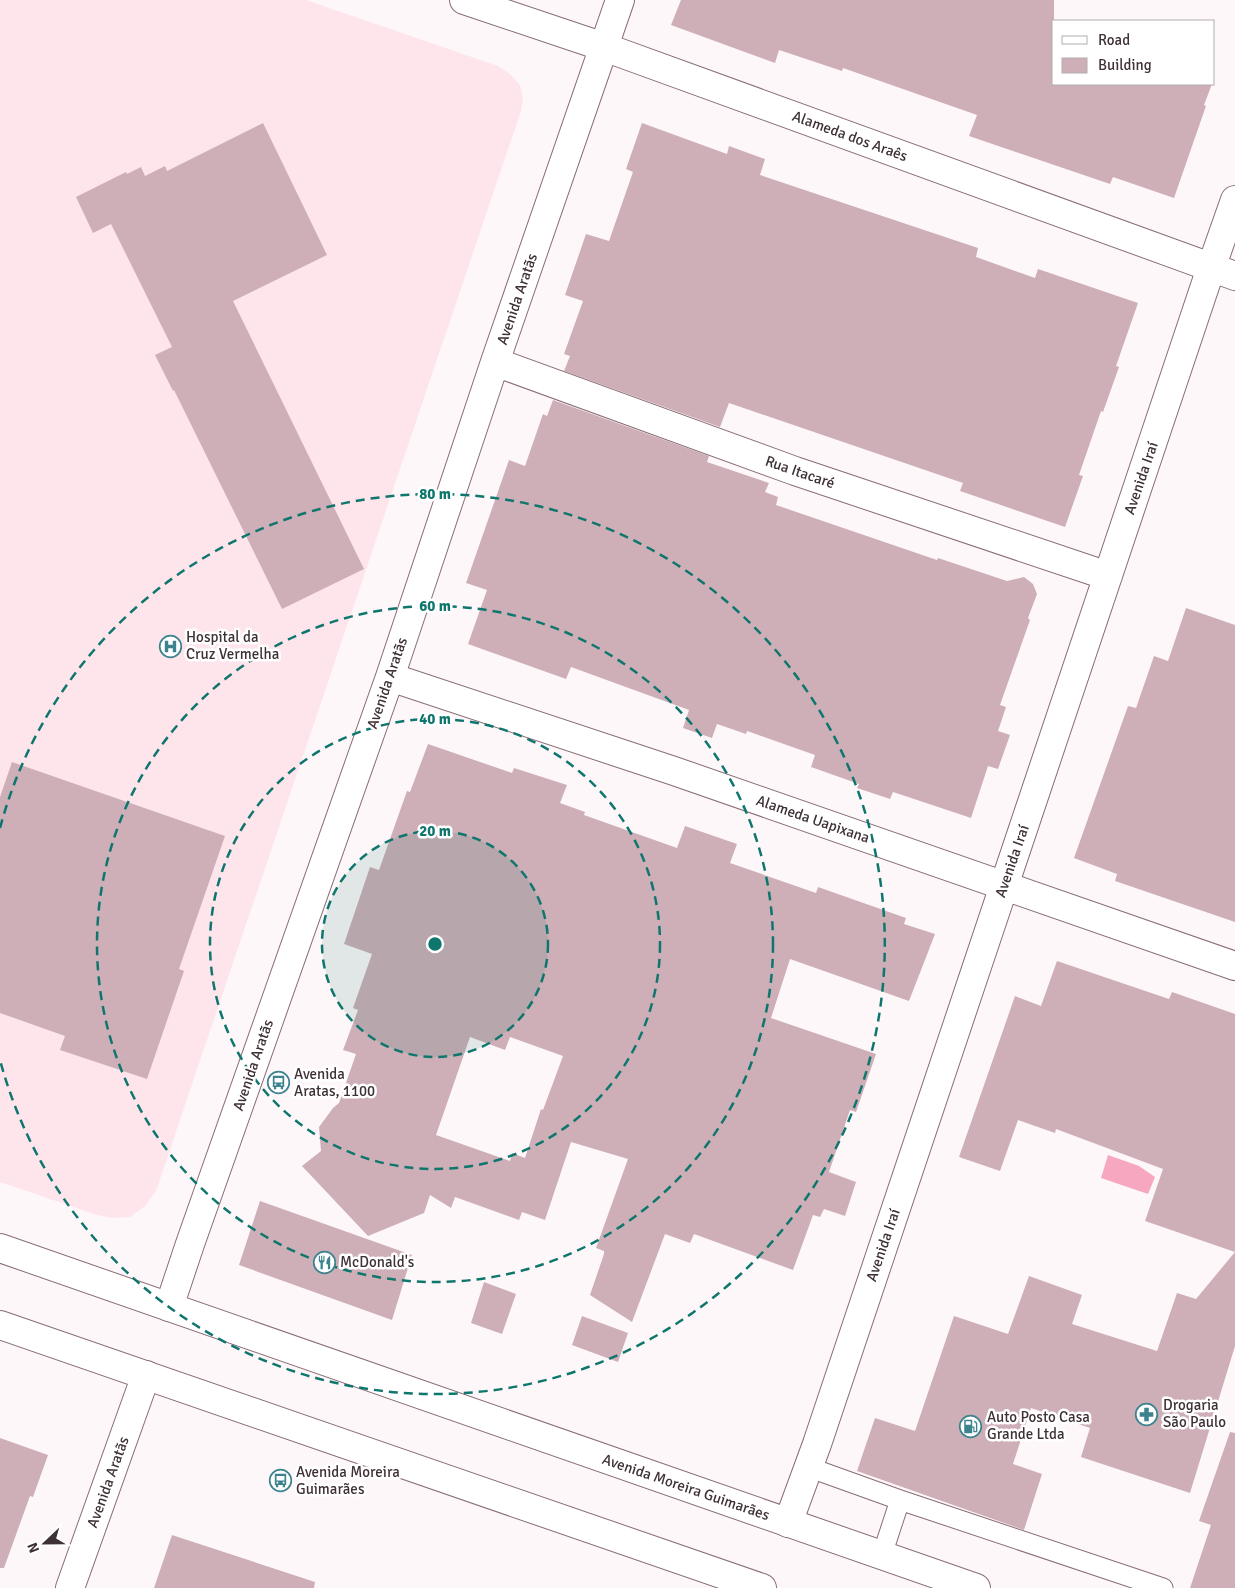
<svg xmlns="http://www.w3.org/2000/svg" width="1235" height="1588" viewBox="0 0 1235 1588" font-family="Signika,sans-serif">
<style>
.built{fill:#fee5ec}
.water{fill:#f7a7c0}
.building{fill:#ceafb7;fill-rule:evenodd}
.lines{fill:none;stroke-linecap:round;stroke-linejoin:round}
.service-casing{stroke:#886c74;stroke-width:21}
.minor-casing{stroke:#886c74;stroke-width:30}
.trunk-casing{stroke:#886c74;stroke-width:30}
.service{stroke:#fff;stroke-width:19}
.minor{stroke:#fff;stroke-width:28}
.trunk{stroke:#fff;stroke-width:28}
.ring{fill:none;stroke:#0f766e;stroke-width:2.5;stroke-dasharray:9 6}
.labels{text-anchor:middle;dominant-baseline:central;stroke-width:5;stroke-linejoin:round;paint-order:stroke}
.street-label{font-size:15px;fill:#3e3135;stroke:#fff}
.poi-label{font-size:15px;fill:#3e3135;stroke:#fff;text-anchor:start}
.centre{fill:#0f766e;stroke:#fff;stroke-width:2.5}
.ring-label{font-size:15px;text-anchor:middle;font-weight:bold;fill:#0f766e;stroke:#fff;stroke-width:5;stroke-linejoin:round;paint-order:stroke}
</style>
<rect width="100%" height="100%" fill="#fef7f9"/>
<path class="built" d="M 0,0 L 306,0 L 498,66 L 510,74 L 520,85 L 523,98 L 521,111 L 156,1191 L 145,1206 L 130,1217 L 111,1218 L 94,1214 L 0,1182 Z"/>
<path class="water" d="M 1108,1155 L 1139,1166 L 1155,1177 L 1148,1194 L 1101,1178 Z"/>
<path class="building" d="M 681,0 L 1054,0 L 1054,84 L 1212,84 L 1204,105 L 1206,106 L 1174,198 L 1113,177 L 1110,184 L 969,136 L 977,115 L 843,68 L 842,71 L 779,50 L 775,63 L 671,25 Z
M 263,123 L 327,255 L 233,301 L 364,569 L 282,609 L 174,390 L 173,391 L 155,355 L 172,347 L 111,224 L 93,233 L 76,197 L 126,172 L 127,174 L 141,167 L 145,176 L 165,166 L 167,171 Z
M 642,123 L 727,154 L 729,146 L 765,159 L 760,175 L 978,248 L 976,257 L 1035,278 L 1038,269 L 1138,303 L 1116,366 L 1119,367 L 1103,412 L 1101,411 L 1079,475 L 1083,476 L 1065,527 L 960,491 L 963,483 L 729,403 L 720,427 L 564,371 L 570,356 L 564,354 L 583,301 L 565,295 L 586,234 L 609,241 L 633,172 L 626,169 Z
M 553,400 L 709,456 L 707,462 L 769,483 L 765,492 L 778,497 L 776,505 L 937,560 L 938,558 L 1007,581 L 1024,577 L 1033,584 L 1037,594 L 1028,618 L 1030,620 L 1000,705 L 1006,707 L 998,731 L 1010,735 L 998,769 L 988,766 L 971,818 L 893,792 L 890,799 L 857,788 L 859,784 L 811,767 L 815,755 L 747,731 L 746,734 L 717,724 L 712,738 L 683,728 L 689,710 L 571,667 L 566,679 L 468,644 L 487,590 L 466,583 L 509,460 L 525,466 L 543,414 L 547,416 Z
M 1186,608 L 1235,625 L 1235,922 L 1115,881 L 1117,874 L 1074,858 L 1128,706 L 1136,708 L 1154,656 L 1168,661 Z
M 428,744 L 512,773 L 514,768 L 567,785 L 560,803 L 585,812 L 584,815 L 677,848 L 685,826 L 737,844 L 730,863 L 816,893 L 818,887 L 906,918 L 904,924 L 935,934 L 909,1001 L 790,959 L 771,1018 L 876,1054 L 856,1112 L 850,1110 L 829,1172 L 856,1182 L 845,1216 L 824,1209 L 820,1217 L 813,1215 L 793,1270 L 694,1234 L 690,1243 L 665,1234 L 632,1322 L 590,1295 L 604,1254 L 604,1251 L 596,1248 L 628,1159 L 571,1142 L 545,1220 L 522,1212 L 519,1220 L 455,1197 L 451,1208 L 430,1195 L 424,1213 L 368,1236 L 302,1166 L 321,1151 L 319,1127 L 333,1108 L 339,1103 L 356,1054 L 343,1050 L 358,1010 L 353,1008 L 372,954 L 344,944 L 370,867 L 379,870 L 407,791 L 410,792 ZM 470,1037 L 505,1050 L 510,1037 L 563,1056 L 543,1110 L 541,1109 L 525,1158 L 512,1153 L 510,1161 L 436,1135 Z
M 12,762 L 225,836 L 179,969 L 184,971 L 147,1079 L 60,1050 L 65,1036 L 0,1013 L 0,797 Z
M 1057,961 L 1169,999 L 1172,992 L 1235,1014 L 1235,1252 L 1145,1221 L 1163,1169 L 1056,1129 L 1055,1133 L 1018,1120 L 1000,1171 L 959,1157 L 1015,996 L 1041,1006 Z
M 260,1201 L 412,1255 L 392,1320 L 239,1265 Z
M 1235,1252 L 1235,1346 L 1190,1493 L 1081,1457 L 1090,1428 L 1031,1408 L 1013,1464 L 1042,1474 L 1024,1530 L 857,1471 L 875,1418 L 915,1431 L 954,1316 L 1008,1334 L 1029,1276 L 1082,1295 L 1072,1324 L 1157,1351 L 1177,1293 L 1196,1299 Z
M 484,1282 L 516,1294 L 502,1334 L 471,1323 Z
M 582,1316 L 628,1333 L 618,1362 L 572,1345 Z
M 1230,1432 L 1235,1433 L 1235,1588 L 1190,1588 L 1211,1525 L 1199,1521 Z
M 0,1438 L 48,1455 L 33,1497 L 30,1496 L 4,1568 L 0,1568 Z
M 172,1535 L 315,1582 L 314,1588 L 154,1588 Z"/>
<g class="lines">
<defs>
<path id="service" d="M 808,1467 L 900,1500 L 1163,1588
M 882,1555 L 900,1500"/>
<path id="minor" d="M 464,0 L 604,47 L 1235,276
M 495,362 L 795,471 L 1108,576
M 390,677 L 674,771 L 1235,966
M 169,1307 L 190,1244 L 390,677 L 495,362 L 620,0
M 788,1523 L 817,1444 L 1211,268 L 1235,200
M 70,1588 L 146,1375"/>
<path id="trunk" d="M 0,1248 L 976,1588
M 0,1325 L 762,1588"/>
</defs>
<use href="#service" class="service-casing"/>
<use href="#minor" class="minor-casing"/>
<use href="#trunk" class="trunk-casing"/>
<use href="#service" class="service"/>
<use href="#minor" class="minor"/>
<use href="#trunk" class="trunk"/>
</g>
<circle cx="435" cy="944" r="113" fill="#0f766e" fill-opacity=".12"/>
<g class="ring">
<circle cx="435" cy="944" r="113"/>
<circle cx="435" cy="944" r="225"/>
<circle cx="435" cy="944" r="338"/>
<path d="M0 828A450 450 0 1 1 0 1060"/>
</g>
<defs>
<symbol id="hospital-ring" viewBox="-11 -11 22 22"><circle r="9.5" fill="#fff" stroke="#3d838e" stroke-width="1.5"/><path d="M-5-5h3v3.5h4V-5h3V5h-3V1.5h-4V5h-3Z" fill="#3d838e"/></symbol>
<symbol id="bus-ring" viewBox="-11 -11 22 22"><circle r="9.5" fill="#fff" stroke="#3d838e" stroke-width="1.5"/><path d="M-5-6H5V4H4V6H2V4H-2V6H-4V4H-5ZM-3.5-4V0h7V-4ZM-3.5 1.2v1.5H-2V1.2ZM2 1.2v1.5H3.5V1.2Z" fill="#3d838e"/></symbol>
<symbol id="restaurant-ring" viewBox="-11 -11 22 22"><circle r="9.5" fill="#fff" stroke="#3d838e" stroke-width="1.5"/><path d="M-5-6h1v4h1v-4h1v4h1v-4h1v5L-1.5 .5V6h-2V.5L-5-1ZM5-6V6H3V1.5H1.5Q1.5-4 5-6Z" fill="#3d838e"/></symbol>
<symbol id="pharmacy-ring" viewBox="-11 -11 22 22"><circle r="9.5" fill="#fff" stroke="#3d838e" stroke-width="1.5"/><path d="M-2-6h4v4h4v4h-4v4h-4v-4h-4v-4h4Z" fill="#3d838e"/></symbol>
<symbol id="fuel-ring" viewBox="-11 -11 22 22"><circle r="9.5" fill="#fff" stroke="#3d838e" stroke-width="1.5"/><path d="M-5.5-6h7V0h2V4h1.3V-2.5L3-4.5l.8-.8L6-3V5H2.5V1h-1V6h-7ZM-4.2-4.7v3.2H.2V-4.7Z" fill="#3d838e"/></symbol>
</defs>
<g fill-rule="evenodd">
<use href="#hospital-ring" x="158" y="634" width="25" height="25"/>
<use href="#bus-ring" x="266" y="1070" width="25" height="25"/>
<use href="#restaurant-ring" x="312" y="1250" width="25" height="25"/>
<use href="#pharmacy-ring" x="1134" y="1402" width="25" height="25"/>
<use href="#fuel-ring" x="958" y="1414" width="25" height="25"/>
<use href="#bus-ring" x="268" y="1468" width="25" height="25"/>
</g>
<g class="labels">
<g class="street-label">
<text transform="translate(850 136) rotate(20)">Alameda dos Araês</text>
<text transform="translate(517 299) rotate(-71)">Avenida Aratãs</text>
<text transform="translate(800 472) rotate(19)">Rua Itacaré</text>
<text transform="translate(1141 478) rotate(-71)">Avenida Iraí</text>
<text transform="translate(387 683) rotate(-71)">Avenida Aratãs</text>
<text transform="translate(813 819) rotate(19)">Alameda Uapixana</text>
<text transform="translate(1012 861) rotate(-71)">Avenida Iraí</text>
<text transform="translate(253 1065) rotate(-71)">Avenida Aratãs</text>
<text transform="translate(883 1245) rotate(-71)">Avenida Iraí</text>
<text transform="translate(108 1482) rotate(-70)">Avenida Aratãs</text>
<text transform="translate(686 1487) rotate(19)">Avenida Moreira Guimarães</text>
</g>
<g class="poi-label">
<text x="186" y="637">Hospital da<tspan x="186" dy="17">Cruz Vermelha</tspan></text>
<text x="294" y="1074">Avenida<tspan x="294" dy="17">Aratas, 1100</tspan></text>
<text x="340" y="1262">McDonald's</text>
<text x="1163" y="1405">Drogaria<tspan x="1163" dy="17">São Paulo</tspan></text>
<text x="987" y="1417">Auto Posto Casa<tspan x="987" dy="17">Grande Ltda</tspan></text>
<text x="296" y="1472">Avenida Moreira<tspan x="296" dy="17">Guimarães</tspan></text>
</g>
</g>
<circle cx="435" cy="944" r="8" class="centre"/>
<g class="ring-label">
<text x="435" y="499">80 m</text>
<text x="435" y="611">60 m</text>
<text x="435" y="724">40 m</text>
<text x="435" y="836">20 m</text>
</g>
<rect x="1052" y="20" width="162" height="65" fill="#ffffff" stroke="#b2adae"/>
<rect x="1062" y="36" width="25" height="8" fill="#ffffff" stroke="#b2adae"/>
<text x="1098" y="45" font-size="15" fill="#3e3135">Road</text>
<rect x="1062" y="58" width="25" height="15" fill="#ceafb7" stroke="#b2adae"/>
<text x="1098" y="70" font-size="15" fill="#3e3135">Building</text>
<g transform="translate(45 1543) rotate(248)" stroke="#ffffff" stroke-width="4" paint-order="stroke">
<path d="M0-4L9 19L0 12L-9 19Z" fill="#3e3135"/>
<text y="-8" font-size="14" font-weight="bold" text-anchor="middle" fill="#3e3135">N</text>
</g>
</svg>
